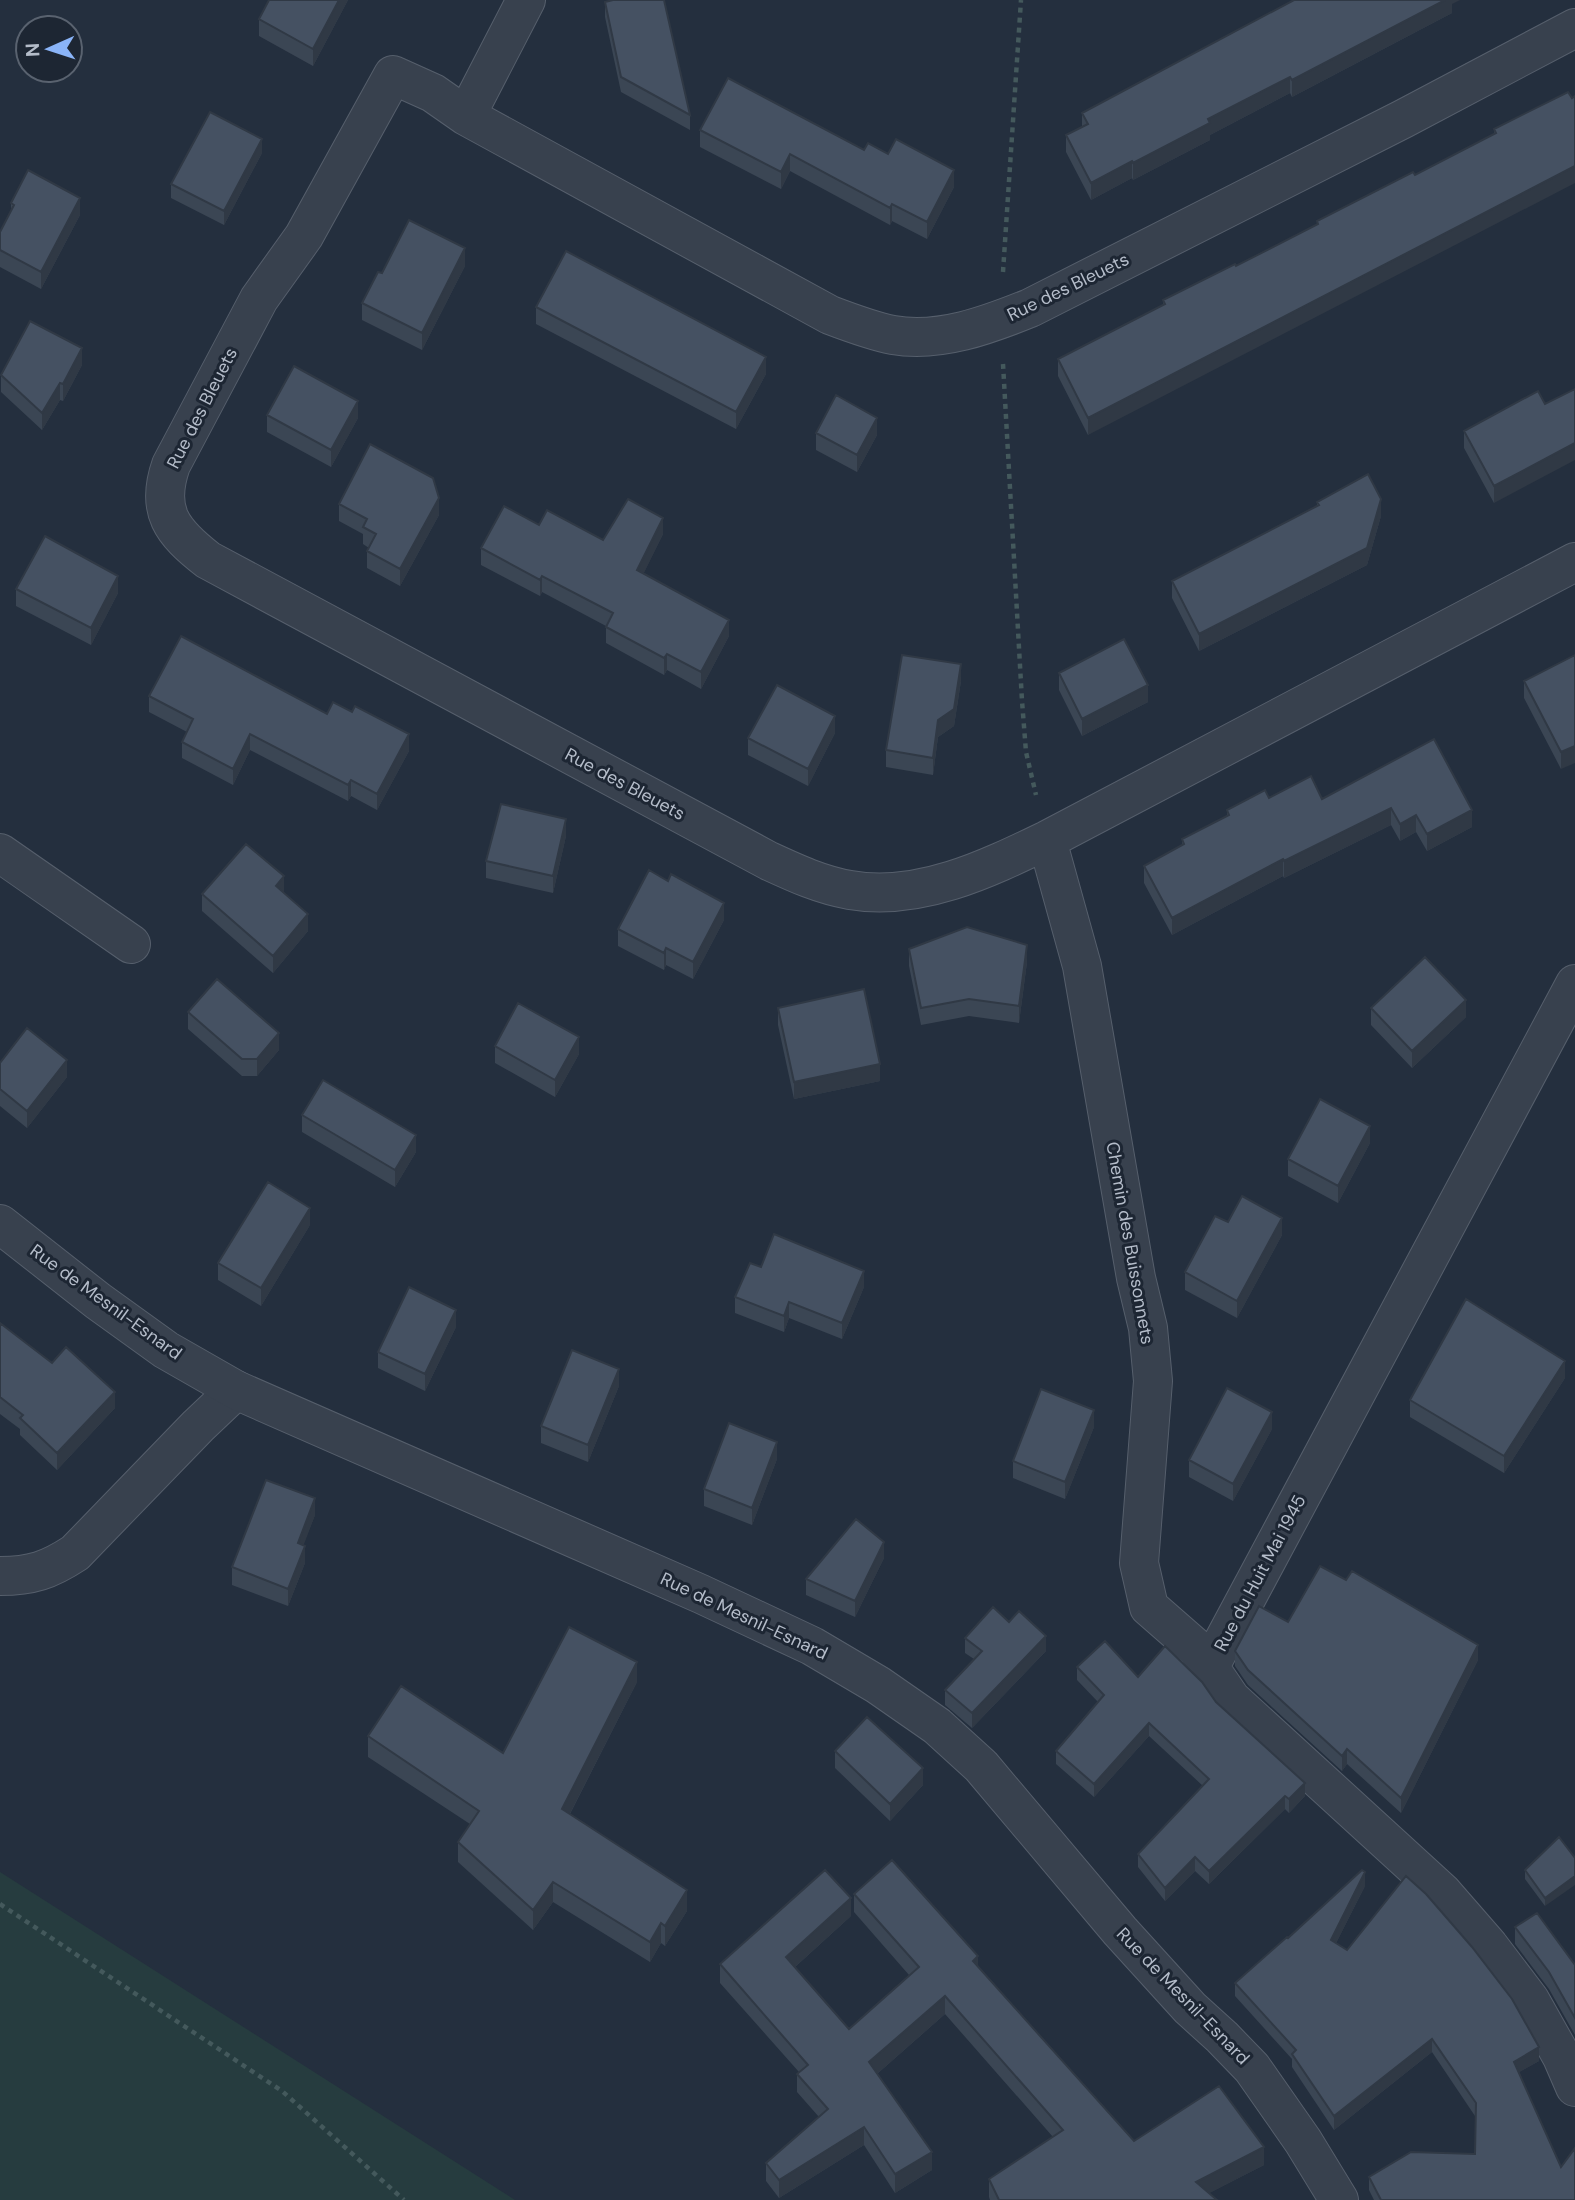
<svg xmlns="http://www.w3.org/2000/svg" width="1575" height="2200" viewBox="0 0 1575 2200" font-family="'DM Sans',sans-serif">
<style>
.green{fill:#263c3f}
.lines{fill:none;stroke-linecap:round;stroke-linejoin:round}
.minor-casing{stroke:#565f6c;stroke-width:40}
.tertiary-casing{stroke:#565f6c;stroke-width:40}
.path{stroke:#44595c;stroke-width:4.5;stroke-dasharray:5 5;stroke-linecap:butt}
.minor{stroke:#38414e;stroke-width:38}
.tertiary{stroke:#38414e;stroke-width:38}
.wall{fill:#3b4654}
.shaded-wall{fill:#303945}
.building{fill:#455162;stroke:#303945;stroke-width:2}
.labels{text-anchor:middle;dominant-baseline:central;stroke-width:6;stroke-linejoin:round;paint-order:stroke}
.street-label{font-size:18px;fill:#b4bcc9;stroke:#1d2633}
</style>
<rect width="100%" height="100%" fill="#242f3e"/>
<path class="green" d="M 0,1872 L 515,2200 L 0,2200 Z"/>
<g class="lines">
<defs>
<path id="minor" d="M 1575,28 L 1403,119 L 1030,308 C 988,325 940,343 893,335 C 872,331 851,323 830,315 L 466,116 L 433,93 L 393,75 L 304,236 L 259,299 L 171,465 C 155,511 172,532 208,560 L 769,861 C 795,873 821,885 850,890 C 919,902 987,869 1047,840 L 1575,562
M 466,116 L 526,0
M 1047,840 L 1082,966 L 1136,1278 L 1148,1328 L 1153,1381 L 1139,1563 L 1149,1607 L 1197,1649 L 1231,1699 L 1442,1892 L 1489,1946 L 1530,2000 L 1562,2057 L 1575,2087
M 0,853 L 131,944
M 0,1576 C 32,1576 49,1570 75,1553 L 198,1426 L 236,1390
M 1209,1668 L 1575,984"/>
<path id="tertiary" d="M 0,1224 L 98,1301 L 166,1350 L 236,1390 L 701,1594 L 812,1646 L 878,1685 L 937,1726 L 981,1766 L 1120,1931 L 1190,2008 L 1222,2037 L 1252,2068 L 1303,2141 L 1339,2200"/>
</defs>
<use href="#minor" class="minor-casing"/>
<use href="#tertiary" class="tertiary-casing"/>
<path class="path" d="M 1003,272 L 1021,0
M 1003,364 L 1022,701 L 1026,752 L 1036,795
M 0,1904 L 282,2091 L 404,2200"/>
<use href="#minor" class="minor"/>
<use href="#tertiary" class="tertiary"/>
</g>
<path class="wall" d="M 269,0 L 348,0 L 313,66 L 259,36 L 259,19 Z
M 605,2 L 690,115 L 690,130 L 621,92 L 605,17 Z
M 1452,4 L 1452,13 L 1292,97 L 1290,93 L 1210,135 L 1210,140 L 1133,180 L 1132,178 L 1091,200 L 1066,152 L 1066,135 L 1082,127 L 1082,113 Z
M 1568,92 L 1088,435 L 1058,376 L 1058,359 L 1163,305 L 1163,300 L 1236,266 L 1317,225 L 1317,221 L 1415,175 L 1494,134 L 1494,129 Z
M 700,130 L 888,154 L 954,187 L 927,239 L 892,221 L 890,225 L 790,171 L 781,189 L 700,147 Z
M 262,153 L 224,225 L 171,198 L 171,184 Z
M 11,203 L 80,215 L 41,289 L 0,267 L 0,232 L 11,211 Z
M 465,266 L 422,350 L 362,320 L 362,303 L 382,273 Z
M 536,307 L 766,374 L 736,429 L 536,324 Z
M 82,365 L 63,401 L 60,400 L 42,430 L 1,392 L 1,375 Z
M 1545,404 L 1494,503 L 1464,448 L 1464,431 Z
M 267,415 L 358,418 L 331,467 L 267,432 Z
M 816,433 L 877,435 L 857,472 L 816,450 Z
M 1317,502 L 1381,516 L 1367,565 L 1199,651 L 1172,598 L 1172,581 L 1317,506 Z
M 339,504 L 439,515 L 400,586 L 367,568 L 367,551 L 369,548 L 363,544 L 363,534 L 339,521 Z
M 539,525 L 603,540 L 663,534 L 643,574 L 729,636 L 701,689 L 667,670 L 664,675 L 606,643 L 606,626 L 542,592 L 540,596 L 481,565 L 481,548 Z
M 16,589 L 118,593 L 91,645 L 16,606 Z
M 1575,655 L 1561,769 L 1524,698 L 1524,681 Z
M 1059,673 L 1148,702 L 1082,736 L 1059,690 Z
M 961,681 L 954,726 L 938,737 L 933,775 L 886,767 L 886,750 Z
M 149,696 L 327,714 L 409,751 L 377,810 L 351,796 L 348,801 L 250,750 L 233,785 L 182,758 L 182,742 L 187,732 L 149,712 Z
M 835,733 L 808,786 L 748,755 L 748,738 Z
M 1434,739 L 1472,827 L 1427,851 L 1416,832 L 1400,841 L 1391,825 L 1284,878 L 1283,876 L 1172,935 L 1144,883 L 1144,866 L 1182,845 L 1182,839 L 1227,816 L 1227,810 L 1269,798 L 1322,799 Z
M 566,836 L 553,893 L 486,878 L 486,861 Z
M 284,893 L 308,931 L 273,973 L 202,911 L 202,894 Z
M 724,920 L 693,979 L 666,965 L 664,970 L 618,946 L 618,929 Z
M 909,949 L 1027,962 L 1019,1023 L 969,1016 L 921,1025 L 909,966 Z
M 778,1008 L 880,1081 L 794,1099 L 778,1025 Z
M 1371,1008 L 1466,1017 L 1412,1068 L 1371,1025 Z
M 188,1012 L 279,1050 L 257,1076 L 242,1076 L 188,1029 Z
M 495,1046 L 579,1054 L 555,1097 L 495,1063 Z
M 0,1063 L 67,1077 L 27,1128 L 0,1106 Z
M 302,1115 L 416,1152 L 395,1187 L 302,1132 Z
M 1370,1143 L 1338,1203 L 1288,1176 L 1288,1159 Z
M 1228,1222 L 1282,1235 L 1237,1318 L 1185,1290 L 1185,1272 Z
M 310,1225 L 261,1306 L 218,1280 L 218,1263 Z
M 761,1267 L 864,1287 L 842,1339 L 789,1318 L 784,1332 L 735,1313 L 735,1297 Z
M 0,1323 L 52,1363 L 115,1408 L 57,1470 L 20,1435 L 20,1429 L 0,1414 Z
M 456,1327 L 425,1391 L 378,1368 L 378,1352 Z
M 1565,1378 L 1504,1473 L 1410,1417 L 1410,1400 Z
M 619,1386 L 588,1462 L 541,1443 L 541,1426 Z
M 1094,1427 L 1065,1499 L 1013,1478 L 1013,1461 Z
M 1272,1429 L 1233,1501 L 1189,1477 L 1189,1460 Z
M 777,1459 L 752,1525 L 704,1506 L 704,1489 Z
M 315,1515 L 303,1545 L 305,1563 L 288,1606 L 232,1585 L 232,1567 Z
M 884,1558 L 855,1617 L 806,1595 L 806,1579 Z
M 1009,1622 L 1046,1651 L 972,1728 L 945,1705 L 945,1690 L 974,1659 L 965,1653 L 965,1638 Z
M 1288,1622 L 1478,1660 L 1401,1813 L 1347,1764 L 1342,1771 L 1248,1685 L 1235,1666 L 1235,1651 Z
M 1077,1667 L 1138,1677 L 1216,1702 L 1305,1796 L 1289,1813 L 1285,1809 L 1209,1884 L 1195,1871 L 1165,1901 L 1138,1867 L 1138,1854 L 1203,1786 L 1149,1736 L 1094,1797 L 1056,1764 L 1056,1751 L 1098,1702 L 1077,1680 Z
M 637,1682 L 570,1814 L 687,1911 L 665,1946 L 661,1943 L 650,1962 L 553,1902 L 533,1930 L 458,1862 L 458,1842 L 470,1824 L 368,1757 L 368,1736 L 503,1753 Z
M 835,1751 L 923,1785 L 890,1821 L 835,1768 Z
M 1559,1837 L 1545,1906 L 1525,1879 L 1525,1870 Z
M 1365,1886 L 1336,1943 L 1539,2061 L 1519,2072 L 1575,2200 L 1374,2200 L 1369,2190 L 1369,2177 L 1475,2154 L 1475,2116 L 1432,2052 L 1334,2130 L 1292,2067 L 1292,2059 L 1235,1996 L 1235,1983 L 1288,1938 Z
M 854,1894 L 978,1966 L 1134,2141 L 1264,2165 L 1209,2193 L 1217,2200 L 990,2200 L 989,2197 L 989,2179 L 1053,2137 L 945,2014 L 877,2074 L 932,2170 L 895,2193 L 864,2145 L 779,2198 L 766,2181 L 766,2163 L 819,2117 L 797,2092 L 797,2074 L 799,2072 L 720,1983 L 720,1964 L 851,1916 L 795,1967 L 849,2029 L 909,1975 L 854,1912 Z
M 1515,1927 L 1575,1965 L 1575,2035 L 1549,1989 L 1515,1944 Z"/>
<path class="shaded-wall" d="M 339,0 L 348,0 L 313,66 L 313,49 Z
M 1445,0 L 1460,0 L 1452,4 L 1452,13 L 1292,97 L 1292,80 Z
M 1290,77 L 1290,93 L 1210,135 L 1210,140 L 1133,180 L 1133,163 L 1208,119 Z
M 262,139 L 262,153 L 224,225 L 224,211 Z
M 790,154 L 790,171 L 781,189 L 781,172 Z
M 1132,161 L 1132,178 L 1091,200 L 1091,183 Z
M 1575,166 L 1575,183 L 1088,435 L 1088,418 Z
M 954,170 L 954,187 L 927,239 L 927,222 Z
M 80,198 L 80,215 L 41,289 L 41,272 Z
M 892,204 L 892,221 L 890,225 L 890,208 Z
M 465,248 L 465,266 L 422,350 L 422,333 Z
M 82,348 L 82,365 L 63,401 L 63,384 Z
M 766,357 L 766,374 L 736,429 L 736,412 Z
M 60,383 L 60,400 L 42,430 L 42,413 Z
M 358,401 L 358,418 L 331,467 L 331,450 Z
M 877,418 L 877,435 L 857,472 L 857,455 Z
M 1575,443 L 1575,460 L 1494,503 L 1494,486 Z
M 439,498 L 439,515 L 400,586 L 400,569 Z
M 1381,499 L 1381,516 L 1367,565 L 1199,651 L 1199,634 Z
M 663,518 L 663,534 L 637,587 L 637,570 Z
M 118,576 L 118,593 L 91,645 L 91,628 Z
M 542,576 L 542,592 L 540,596 L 540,580 Z
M 729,620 L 729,636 L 701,689 L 701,672 Z
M 667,654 L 667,670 L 664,675 L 664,658 Z
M 961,664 L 961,681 L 954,726 L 938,737 L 933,775 L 933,758 L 938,720 Z
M 1148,685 L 1148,702 L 1082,736 L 1082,719 Z
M 835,716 L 835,733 L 808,786 L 808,769 Z
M 250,734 L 250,750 L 233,785 L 233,769 Z
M 409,734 L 409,751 L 377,810 L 377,794 Z
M 1575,746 L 1575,763 L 1561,769 L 1561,752 Z
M 351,780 L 351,796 L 348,801 L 348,785 Z
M 1391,808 L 1391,825 L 1284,878 L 1284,861 Z
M 1472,810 L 1472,827 L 1427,851 L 1427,834 Z
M 1416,815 L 1416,832 L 1400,841 L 1400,824 Z
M 566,819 L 566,836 L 553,893 L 553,876 Z
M 1283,859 L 1283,876 L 1172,935 L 1172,918 Z
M 284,876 L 284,893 L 276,886 Z
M 724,903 L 724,920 L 693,979 L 693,962 Z
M 308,914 L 308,931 L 273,973 L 273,956 Z
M 1027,945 L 1027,962 L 1019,1023 L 1019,1006 Z
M 666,948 L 666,965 L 664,970 L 664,953 Z
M 1466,1000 L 1466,1017 L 1412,1068 L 1412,1051 Z
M 279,1033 L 279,1050 L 257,1076 L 257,1059 Z
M 579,1037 L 579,1054 L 555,1097 L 555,1080 Z
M 67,1060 L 67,1077 L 27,1128 L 27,1111 Z
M 880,1064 L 880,1081 L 794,1099 L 794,1082 Z
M 1370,1126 L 1370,1143 L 1338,1203 L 1338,1186 Z
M 416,1135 L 416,1152 L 395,1187 L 395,1170 Z
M 310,1208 L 310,1225 L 261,1306 L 261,1288 Z
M 1282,1218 L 1282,1235 L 1237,1318 L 1237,1301 Z
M 864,1271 L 864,1287 L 842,1339 L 842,1323 Z
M 789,1302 L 789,1318 L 784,1332 L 784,1316 Z
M 456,1310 L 456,1327 L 425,1391 L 425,1374 Z
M 1565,1361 L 1565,1378 L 1504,1473 L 1504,1456 Z
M 619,1369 L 619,1386 L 588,1462 L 588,1445 Z
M 115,1392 L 115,1408 L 57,1470 L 57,1453 Z
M 1094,1410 L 1094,1427 L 1065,1499 L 1065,1482 Z
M 1272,1412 L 1272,1429 L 1233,1501 L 1233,1484 Z
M 777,1442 L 777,1459 L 752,1525 L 752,1508 Z
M 315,1498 L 315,1515 L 298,1560 L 298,1543 Z
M 884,1542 L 884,1558 L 855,1617 L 855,1601 Z
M 305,1546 L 305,1563 L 288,1606 L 288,1589 Z
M 1046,1636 L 1046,1651 L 972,1728 L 972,1713 Z
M 1478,1645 L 1478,1660 L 1401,1813 L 1401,1798 Z
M 637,1662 L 637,1682 L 562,1829 L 562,1809 Z
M 1149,1723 L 1149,1736 L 1094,1797 L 1094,1784 Z
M 1347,1749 L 1347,1764 L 1342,1771 L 1342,1756 Z
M 923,1768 L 923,1785 L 890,1821 L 890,1804 Z
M 1305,1783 L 1305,1796 L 1289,1813 L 1289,1799 Z
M 1285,1796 L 1285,1809 L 1209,1884 L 1209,1871 Z
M 1195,1857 L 1195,1871 L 1165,1901 L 1165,1888 Z
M 1365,1872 L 1365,1886 L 1331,1953 L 1331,1940 Z
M 1575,1876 L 1575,1885 L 1545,1906 L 1545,1898 Z
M 553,1882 L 553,1902 L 533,1930 L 533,1910 Z
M 687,1890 L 687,1911 L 665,1946 L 665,1926 Z
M 851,1898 L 851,1916 L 786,1975 L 786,1957 Z
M 661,1923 L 661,1943 L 650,1962 L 650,1942 Z
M 978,1956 L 978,1974 L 973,1961 Z
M 945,1996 L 945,2014 L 869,2081 L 869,2062 Z
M 1432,2039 L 1432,2052 L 1334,2130 L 1334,2116 Z
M 1539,2047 L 1539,2061 L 1514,2075 L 1514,2062 Z
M 864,2127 L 864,2145 L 779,2198 L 779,2180 Z
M 1264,2147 L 1264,2165 L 1196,2200 L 1196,2182 Z
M 932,2152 L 932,2170 L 895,2193 L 895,2174 Z"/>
<path class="building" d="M 269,0 L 339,0 L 313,49 L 259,19 Z
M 613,0 L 664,0 L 690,115 L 621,77 L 605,2 Z
M 1294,0 L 1445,0 L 1292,80 L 1290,77 L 1208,119 L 1210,123 L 1133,163 L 1132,161 L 1091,183 L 1066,135 L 1088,124 L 1082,113 Z
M 728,78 L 864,150 L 868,143 L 888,154 L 896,139 L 954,170 L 927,222 L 892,204 L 890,208 L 790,154 L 781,172 L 700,130 Z
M 1568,92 L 1572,98 L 1575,96 L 1575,166 L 1088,418 L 1058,359 L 1165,304 L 1163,300 L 1235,264 L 1236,266 L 1318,224 L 1317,221 L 1413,172 L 1415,175 L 1496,133 L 1494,129 Z
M 210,112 L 262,139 L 224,211 L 171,184 Z
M 28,170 L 80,198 L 41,272 L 0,250 L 0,232 L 14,205 L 11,203 Z
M 409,220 L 465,248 L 422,333 L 362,303 L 378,272 L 382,273 Z
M 566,251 L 766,357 L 736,412 L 536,307 Z
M 30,321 L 82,348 L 63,384 L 60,383 L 42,413 L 1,375 Z
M 294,366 L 358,401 L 331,450 L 267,415 Z
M 1575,389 L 1575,443 L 1494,486 L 1464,431 L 1538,391 L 1545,404 Z
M 836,395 L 877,418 L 857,455 L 816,433 Z
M 370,444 L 433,478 L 439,498 L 400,569 L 367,551 L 376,534 L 363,527 L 367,519 L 339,504 Z
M 1368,474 L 1381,499 L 1367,548 L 1199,634 L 1172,581 L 1319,505 L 1317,502 Z
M 628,499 L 663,518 L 637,570 L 729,620 L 701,672 L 667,654 L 664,658 L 606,627 L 613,613 L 542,576 L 540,580 L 481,548 L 504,506 L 539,525 L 547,510 L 603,540 Z
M 45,536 L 118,576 L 91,628 L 16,589 Z
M 181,636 L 327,714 L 333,702 L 352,712 L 355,706 L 409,734 L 377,794 L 351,780 L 348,785 L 250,734 L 233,769 L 182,742 L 193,719 L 149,696 Z
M 1124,639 L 1148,685 L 1082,719 L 1059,673 Z
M 902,655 L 961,664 L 954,709 L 938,720 L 933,758 L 886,750 Z
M 1575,655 L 1575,746 L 1561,752 L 1524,681 Z
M 777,685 L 835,716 L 808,769 L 748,738 Z
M 1434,739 L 1472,810 L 1427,834 L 1416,815 L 1400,824 L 1391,808 L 1284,861 L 1283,859 L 1172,918 L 1144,866 L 1184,844 L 1182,839 L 1229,815 L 1227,810 L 1265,790 L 1269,798 L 1311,776 L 1322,799 Z
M 501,804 L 566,819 L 553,876 L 486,861 Z
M 246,844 L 284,876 L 276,886 L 308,914 L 273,956 L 202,894 Z
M 649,870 L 668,881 L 671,874 L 724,903 L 693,962 L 666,948 L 664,953 L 618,929 Z
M 967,927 L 1027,945 L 1019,1006 L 969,999 L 921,1008 L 909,949 Z
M 1425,957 L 1466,1000 L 1412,1051 L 1371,1008 Z
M 217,979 L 279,1033 L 257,1059 L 242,1059 L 188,1012 Z
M 864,989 L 880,1064 L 794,1082 L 778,1008 Z
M 518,1003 L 579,1037 L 555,1080 L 495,1046 Z
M 27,1028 L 67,1060 L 27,1111 L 0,1089 L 0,1063 Z
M 323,1080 L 416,1135 L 395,1170 L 302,1115 Z
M 1320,1099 L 1370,1126 L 1338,1186 L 1288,1159 Z
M 268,1182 L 310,1208 L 261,1288 L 218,1263 Z
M 1242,1196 L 1282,1218 L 1237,1301 L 1185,1272 L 1215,1216 L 1228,1222 Z
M 774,1234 L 864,1271 L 842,1323 L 789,1302 L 784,1316 L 735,1297 L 750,1263 L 761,1267 Z
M 409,1287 L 456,1310 L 425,1374 L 378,1352 Z
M 1466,1299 L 1565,1361 L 1504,1456 L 1410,1400 Z
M 0,1323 L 52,1363 L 66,1347 L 115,1392 L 57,1453 L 20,1418 L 23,1415 L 0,1397 Z
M 572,1350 L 619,1369 L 588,1445 L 541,1426 Z
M 1227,1388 L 1272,1412 L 1233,1484 L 1189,1460 Z
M 1041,1389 L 1094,1410 L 1065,1482 L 1013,1461 Z
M 729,1423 L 777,1442 L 752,1508 L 704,1489 Z
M 266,1480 L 315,1498 L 298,1543 L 305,1546 L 288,1589 L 232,1567 Z
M 856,1519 L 884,1542 L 855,1601 L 806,1579 Z
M 1320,1566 L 1346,1580 L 1352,1571 L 1478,1645 L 1401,1798 L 1347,1749 L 1342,1756 L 1248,1670 L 1235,1651 L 1259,1606 L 1288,1622 Z
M 993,1607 L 1009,1622 L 1019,1611 L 1046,1636 L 972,1713 L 945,1690 L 982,1651 L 965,1638 Z
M 569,1627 L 637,1662 L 562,1809 L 687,1890 L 665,1926 L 661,1923 L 650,1942 L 553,1882 L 533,1910 L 458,1842 L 479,1811 L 368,1736 L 401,1686 L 503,1753 Z
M 1105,1641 L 1138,1677 L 1165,1646 L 1202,1682 L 1216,1702 L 1305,1783 L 1289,1799 L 1285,1796 L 1209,1871 L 1195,1857 L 1165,1888 L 1138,1854 L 1209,1779 L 1149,1723 L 1094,1784 L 1056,1751 L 1104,1695 L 1077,1667 Z
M 867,1717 L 923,1768 L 890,1804 L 835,1751 Z
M 1559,1837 L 1575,1858 L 1575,1876 L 1545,1898 L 1525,1870 Z
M 892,1860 L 978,1956 L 973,1961 L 1134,2141 L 1219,2086 L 1264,2147 L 1196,2182 L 1217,2200 L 999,2200 L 989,2179 L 1063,2130 L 945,1996 L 869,2062 L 932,2152 L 895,2174 L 864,2127 L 779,2180 L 766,2163 L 828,2109 L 797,2074 L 808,2065 L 720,1964 L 825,1870 L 851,1898 L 786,1957 L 849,2029 L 919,1967 L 854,1894 Z
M 1362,1870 L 1365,1872 L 1331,1940 L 1347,1950 L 1406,1876 L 1426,1894 L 1472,1947 L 1512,1999 L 1539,2047 L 1514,2062 L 1561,2167 L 1575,2148 L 1575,2200 L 1381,2200 L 1369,2177 L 1411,2152 L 1475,2154 L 1476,2103 L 1432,2039 L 1334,2116 L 1292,2054 L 1296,2050 L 1235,1983 L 1287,1937 L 1288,1938 Z
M 1537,1913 L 1575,1965 L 1575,2018 L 1549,1972 L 1515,1927 Z"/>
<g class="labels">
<g class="street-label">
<text transform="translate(1068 287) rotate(-26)">Rue des Bleuets</text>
<text transform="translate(202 408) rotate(-63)">Rue des Bleuets</text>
<text transform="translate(625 784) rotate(28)">Rue des Bleuets</text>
<text transform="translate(1130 1243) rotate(80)">Chemin des Buissonnets</text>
<text transform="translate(106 1302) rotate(36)">Rue de Mesnil-Esnard</text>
<text transform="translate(1260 1573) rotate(-62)">Rue du Huit Mai 1945</text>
<text transform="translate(744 1616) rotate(25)">Rue de Mesnil-Esnard</text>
<text transform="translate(1183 1996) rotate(46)">Rue de Mesnil-Esnard</text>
</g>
</g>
<g transform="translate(49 49) rotate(267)"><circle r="33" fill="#1d2633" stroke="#59626f" stroke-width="2"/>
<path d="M0-5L12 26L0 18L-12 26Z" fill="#8ab4f8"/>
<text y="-10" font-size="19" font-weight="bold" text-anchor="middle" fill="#b4bcc9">N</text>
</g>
</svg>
